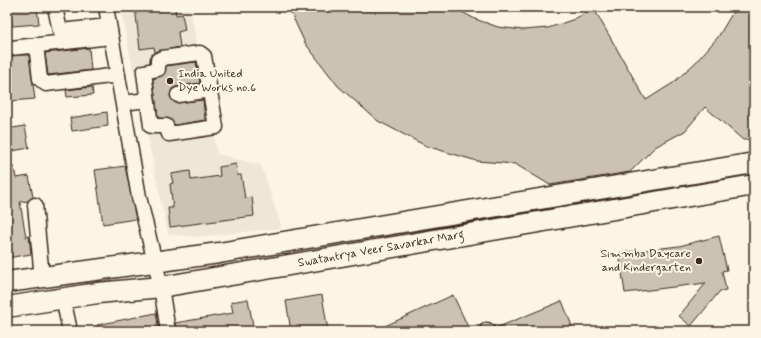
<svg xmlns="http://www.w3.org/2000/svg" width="761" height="338" viewBox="0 0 761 338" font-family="Mynerve,sans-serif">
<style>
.built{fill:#eee6d6}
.building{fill:#ccc2b3;stroke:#3b2a1e}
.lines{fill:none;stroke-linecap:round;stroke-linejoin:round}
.minor-casing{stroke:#3b2a1e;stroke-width:17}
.secondary-casing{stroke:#3b2a1e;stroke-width:23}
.minor{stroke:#fcf5e5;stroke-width:14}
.secondary{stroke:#fcf5e5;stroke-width:20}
.poi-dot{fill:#3b2a1e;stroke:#fcf5e5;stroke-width:1.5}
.labels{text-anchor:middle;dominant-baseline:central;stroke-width:4;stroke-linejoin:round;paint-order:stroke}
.poi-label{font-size:12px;fill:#3b2a1e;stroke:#fcf5e5;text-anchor:start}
.street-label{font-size:12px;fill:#3b2a1e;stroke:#fcf5e5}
</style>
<rect width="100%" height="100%" fill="#fcf5e5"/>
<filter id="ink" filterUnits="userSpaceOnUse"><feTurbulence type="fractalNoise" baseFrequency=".025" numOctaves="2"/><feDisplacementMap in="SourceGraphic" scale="8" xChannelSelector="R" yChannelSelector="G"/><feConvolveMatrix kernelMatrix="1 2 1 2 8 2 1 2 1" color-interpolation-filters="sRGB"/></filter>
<g filter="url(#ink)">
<path class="built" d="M 120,7 L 190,7 L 217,154 L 261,165 L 282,228 L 196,237 L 168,234 Z"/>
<path class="building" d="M 10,7 L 37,7 L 39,24 L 12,26 Z
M 135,7 L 175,7 L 176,15 L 182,14 L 185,30 L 178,32 L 180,47 L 155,52 L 154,47 L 140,49 Z
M 288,7 L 453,7 L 475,19 L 498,27 L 523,30 L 548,28 L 572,20 L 594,9 L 646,100 L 673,83 L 696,62 L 718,37 L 736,7 L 754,7 L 754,139 L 743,140 L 705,107 L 685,131 L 655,147 L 630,172 L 550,185 L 515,164 L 477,161 L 426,146 L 378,121 L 338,86 L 305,43 Z
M 89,48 L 91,70 L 48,75 L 45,53 Z
M 7,55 L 29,55 L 35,99 L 11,101 L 10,94 L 7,94 Z
M 196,62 L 200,83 L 176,87 L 172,89 L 170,96 L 175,103 L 203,100 L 205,120 L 175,125 L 170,119 L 158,118 L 153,79 L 163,75 L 166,66 Z
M 92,87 L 93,95 L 67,97 L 66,90 Z
M 107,112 L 108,126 L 72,131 L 70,118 Z
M 25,126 L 29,148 L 7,152 L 7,129 Z
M 236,164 L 237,175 L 241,175 L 245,198 L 252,197 L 254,216 L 170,227 L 168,208 L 173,208 L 170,184 L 173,183 L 171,174 L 190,171 L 191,180 L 220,176 L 219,167 Z
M 125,166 L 136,219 L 103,224 L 95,170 Z
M 7,167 L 14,167 L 16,178 L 29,176 L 33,197 L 28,201 L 20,202 L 26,237 L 29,236 L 31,254 L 7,258 Z
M 719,236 L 727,270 L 722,271 L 726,290 L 720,291 L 691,326 L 679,316 L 706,283 L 625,293 L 619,253 L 679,246 Z
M 322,295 L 328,331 L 291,331 L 286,301 Z
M 453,295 L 470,331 L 374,331 Z
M 248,299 L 254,331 L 176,331 L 175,323 L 233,313 L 231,302 Z
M 562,301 L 574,331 L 496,331 L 496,328 Z
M 156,313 L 159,331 L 98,331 L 97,325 Z"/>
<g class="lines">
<defs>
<path id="minor" d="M 55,7 L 60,31 L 109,26
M 106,7 L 139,197 L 161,287 L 168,331
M 36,45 L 40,79 L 46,84 L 118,75
M 11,48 L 111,37
M 200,53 L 204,56 L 216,127 L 169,134 L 166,126 L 151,126 L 144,72 L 158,69 L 158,60 L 162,58 Z
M 178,95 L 210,90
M 123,103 L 147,100
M 35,205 L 42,278
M 63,298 L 70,331
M 487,330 L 488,331"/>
<path id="secondary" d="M 7,282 L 219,253 L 754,163
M 7,307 L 98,293 L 161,287 L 754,185"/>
</defs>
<use href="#minor" class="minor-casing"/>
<use href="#secondary" class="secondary-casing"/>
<use href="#minor" class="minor"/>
<use href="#secondary" class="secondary"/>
</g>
</g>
<g class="poi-dot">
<circle cx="170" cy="81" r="4"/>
<circle cx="699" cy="261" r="4"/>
</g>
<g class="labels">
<g class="poi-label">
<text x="178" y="74">India United<tspan x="178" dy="14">Dye Works no.6</tspan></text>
<text x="691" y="254" text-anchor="end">Simmba Daycare<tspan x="691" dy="14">and Kindergarten</tspan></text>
</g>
<g class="street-label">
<text transform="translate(381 249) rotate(-10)">Swatantrya Veer Savarkar Marg</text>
</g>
</g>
<rect width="761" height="338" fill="none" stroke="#fcf5e5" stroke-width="24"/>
<rect x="12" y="12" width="737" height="314" fill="none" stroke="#3b2a1e" stroke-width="1.5" filter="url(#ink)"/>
</svg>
